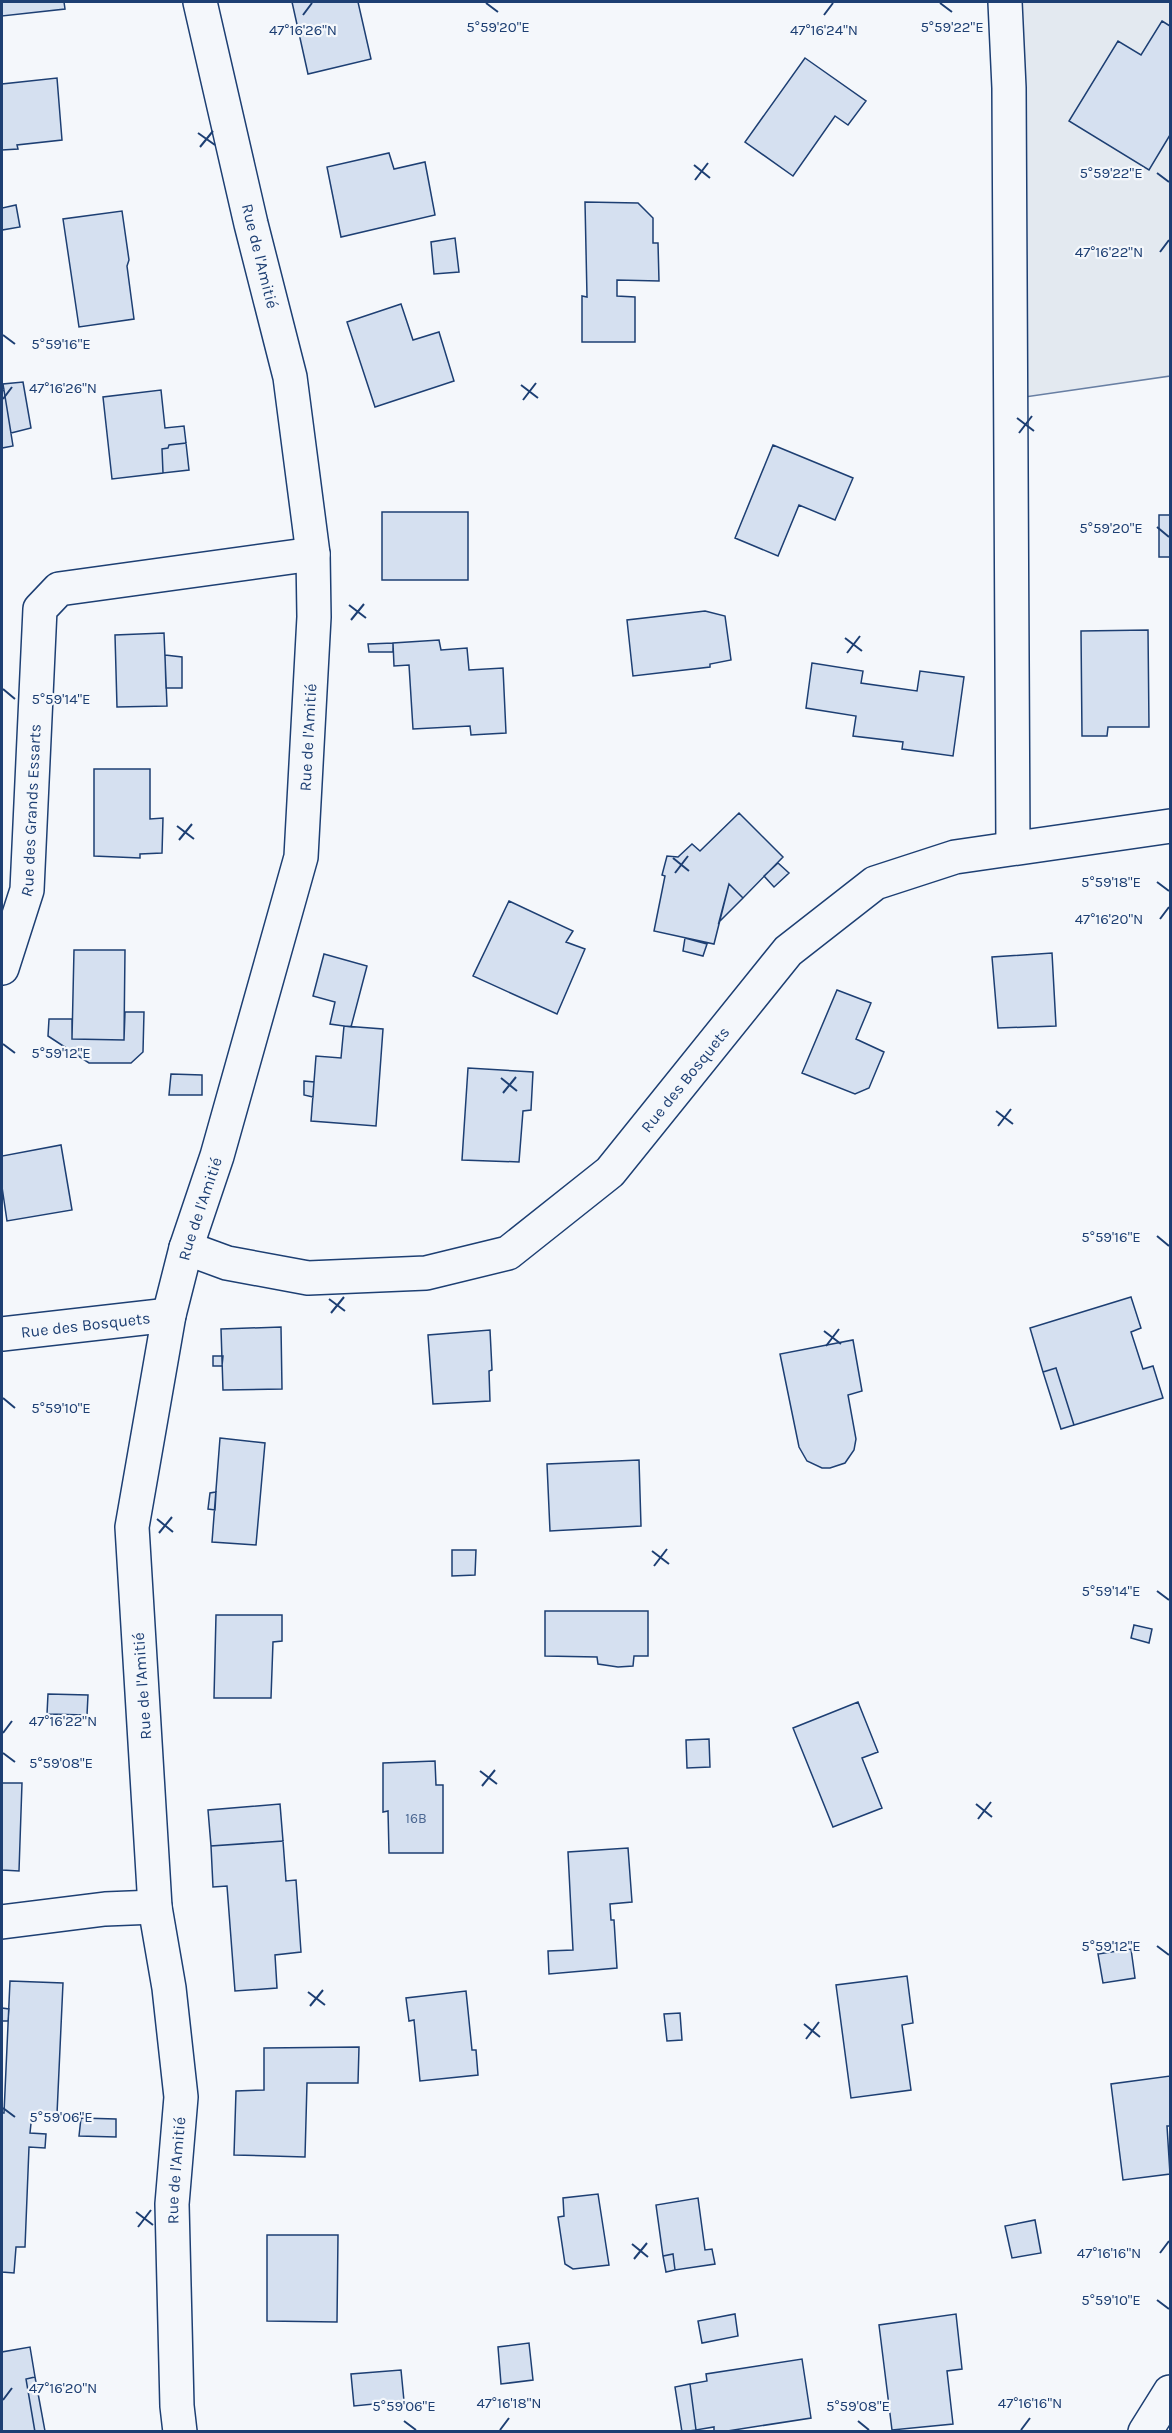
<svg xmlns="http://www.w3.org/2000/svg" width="1172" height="2433" viewBox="0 0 1172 2433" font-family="Karla,sans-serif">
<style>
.green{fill:#e3e9f0;stroke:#687fa3;stroke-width:1.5}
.building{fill:#d5e0f0;stroke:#1d3f73;stroke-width:1.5}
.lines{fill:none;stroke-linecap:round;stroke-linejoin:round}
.minor-casing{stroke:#1d3f73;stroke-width:36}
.minor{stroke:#f4f7fb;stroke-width:33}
.ticks{fill:none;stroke:#1d3f73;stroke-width:2}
.labels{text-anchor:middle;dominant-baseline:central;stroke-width:4.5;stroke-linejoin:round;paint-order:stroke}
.number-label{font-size:14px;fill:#4b6792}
.street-label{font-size:16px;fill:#1d3f73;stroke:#f4f7fb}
.ticks-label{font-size:15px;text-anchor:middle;fill:#1d3f73;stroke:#f4f7fb;stroke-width:4.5;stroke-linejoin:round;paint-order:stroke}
</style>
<rect width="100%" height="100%" fill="#f4f7fb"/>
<path class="green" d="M 1005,2 L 1170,2 L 1170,376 L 1011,399 Z"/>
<path class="building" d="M 2,2 L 64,2 L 65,9 L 2,16 Z
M 292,2 L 358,2 L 371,59 L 308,74 Z
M 1162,21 L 1170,26 L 1170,135 L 1149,170 L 1069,121 L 1118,41 L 1141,55 Z
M 805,58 L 866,101 L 848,125 L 835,116 L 793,176 L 745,142 Z
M 57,78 L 62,140 L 17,145 L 18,149 L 2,150 L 2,84 Z
M 389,153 L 394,169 L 425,162 L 435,215 L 341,237 L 327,167 Z
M 585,202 L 638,203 L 653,218 L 653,243 L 658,243 L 659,281 L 617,280 L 617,296 L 635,297 L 635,342 L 582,342 L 582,296 L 587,297 Z
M 16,205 L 20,227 L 2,230 L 2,208 Z
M 122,211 L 129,260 L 127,266 L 134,319 L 79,327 L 63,219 Z
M 455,238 L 459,272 L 434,274 L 431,242 Z
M 401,304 L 413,340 L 439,332 L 454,381 L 375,407 L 347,322 Z
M 23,382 L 31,428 L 11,433 L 3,384 Z
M 4,390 L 13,446 L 2,448 L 2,391 Z
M 161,390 L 165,428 L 184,426 L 186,443 L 169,445 L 168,448 L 162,449 L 163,473 L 112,479 L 103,397 Z
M 186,443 L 189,470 L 163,473 L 162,449 L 168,448 L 169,445 Z
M 773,445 L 853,478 L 835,520 L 799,505 L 778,556 L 735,538 Z
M 382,512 L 468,512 L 468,580 L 382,580 Z
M 1159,515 L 1170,515 L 1170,557 L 1159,557 Z
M 705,611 L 725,616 L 731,660 L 710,664 L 710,667 L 633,676 L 627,620 Z
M 1148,630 L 1149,727 L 1108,727 L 1107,736 L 1082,736 L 1081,631 Z
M 164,633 L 167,706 L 117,707 L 115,635 Z
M 439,640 L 441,650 L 467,648 L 469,670 L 503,668 L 506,733 L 471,735 L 470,726 L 413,729 L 409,665 L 394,666 L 393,643 Z
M 393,643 L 393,652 L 369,652 L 368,644 Z
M 165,655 L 182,657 L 182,688 L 166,688 Z
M 812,663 L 863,671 L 861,683 L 917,691 L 920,671 L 964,677 L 953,756 L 902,749 L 903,742 L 853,736 L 856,716 L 806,708 Z
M 94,769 L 150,769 L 150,819 L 163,818 L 162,853 L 140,854 L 140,858 L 94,856 Z
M 739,813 L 783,857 L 743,898 L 729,884 L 714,944 L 654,931 L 665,876 L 662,875 L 667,856 L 678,857 L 692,844 L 700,851 Z
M 778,863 L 789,873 L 774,887 L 764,876 Z
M 729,884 L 743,898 L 719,922 Z
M 509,901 L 573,931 L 566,942 L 585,949 L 557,1014 L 473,976 Z
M 685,938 L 707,944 L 703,956 L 683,951 Z
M 74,950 L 125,950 L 124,1040 L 72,1039 Z
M 1052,953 L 1056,1026 L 998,1028 L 992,957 Z
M 324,954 L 367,966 L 351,1027 L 330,1024 L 335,1002 L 313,996 Z
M 837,990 L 871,1003 L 856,1039 L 884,1052 L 869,1088 L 855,1094 L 802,1073 Z
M 125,1012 L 144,1012 L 143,1052 L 131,1063 L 89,1063 L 48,1036 L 49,1019 L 72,1019 L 72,1039 L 124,1040 Z
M 344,1026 L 383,1029 L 376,1126 L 311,1121 L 316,1056 L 341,1058 Z
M 468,1068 L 533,1072 L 531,1110 L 523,1111 L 519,1162 L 462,1160 Z
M 171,1074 L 202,1075 L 202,1095 L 169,1095 Z
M 304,1081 L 314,1082 L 313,1097 L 304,1095 Z
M 61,1145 L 72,1210 L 7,1221 L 2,1187 L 2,1156 Z
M 1131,1297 L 1141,1328 L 1131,1332 L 1143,1369 L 1153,1366 L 1163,1398 L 1074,1425 L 1056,1368 L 1043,1372 L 1030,1328 Z
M 281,1327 L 282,1389 L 223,1390 L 221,1329 Z
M 490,1330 L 492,1370 L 489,1371 L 490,1401 L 433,1404 L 428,1335 Z
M 853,1340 L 862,1391 L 848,1395 L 856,1439 L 854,1450 L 845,1463 L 830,1468 L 822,1468 L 807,1461 L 799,1447 L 780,1354 Z
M 213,1356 L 223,1356 L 222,1366 L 213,1366 Z
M 1056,1368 L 1074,1425 L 1061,1429 L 1043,1372 Z
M 220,1438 L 265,1443 L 256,1545 L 212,1542 Z
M 639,1460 L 641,1526 L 550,1531 L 547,1464 Z
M 216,1492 L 215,1510 L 208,1509 L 210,1493 Z
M 452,1550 L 476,1550 L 475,1575 L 452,1576 Z
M 545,1611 L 648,1611 L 648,1656 L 634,1656 L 633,1666 L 618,1667 L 598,1664 L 597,1657 L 545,1656 Z
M 216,1615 L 282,1615 L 282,1641 L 273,1642 L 271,1698 L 214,1698 Z
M 1134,1625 L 1152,1629 L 1149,1643 L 1131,1638 Z
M 48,1694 L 88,1695 L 87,1715 L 47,1714 Z
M 858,1702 L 878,1752 L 862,1758 L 882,1808 L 833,1827 L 793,1728 Z
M 709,1739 L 710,1767 L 687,1768 L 686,1740 Z
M 435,1761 L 436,1785 L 443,1785 L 443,1853 L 389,1853 L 388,1811 L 383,1812 L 383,1763 Z
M 2,1783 L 22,1783 L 19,1871 L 2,1870 Z
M 280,1804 L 283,1841 L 211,1846 L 208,1810 Z
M 283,1841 L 286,1881 L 296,1880 L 301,1952 L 275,1955 L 277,1988 L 235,1991 L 227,1886 L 213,1887 L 211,1846 Z
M 628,1848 L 632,1902 L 610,1904 L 611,1920 L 614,1920 L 617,1968 L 549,1974 L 548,1951 L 573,1950 L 568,1852 Z
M 1131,1949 L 1135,1978 L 1103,1983 L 1098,1954 Z
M 907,1976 L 913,2023 L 902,2025 L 911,2090 L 851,2098 L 836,1985 Z
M 10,1981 L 63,1983 L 57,2114 L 32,2114 L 30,2133 L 46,2134 L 45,2148 L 29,2147 L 25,2247 L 16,2247 L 14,2273 L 2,2272 L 2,2113 L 4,2113 Z
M 466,1991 L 472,2050 L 476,2050 L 478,2075 L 420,2081 L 414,2020 L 409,2021 L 406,1998 Z
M 2,2008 L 9,2009 L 8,2021 L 2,2021 Z
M 680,2013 L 682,2040 L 667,2041 L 664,2014 Z
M 359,2047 L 358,2083 L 307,2083 L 305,2157 L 234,2155 L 236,2091 L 264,2090 L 264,2048 Z
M 1170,2076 L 1170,2126 L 1167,2126 L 1170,2174 L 1123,2180 L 1111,2084 Z
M 81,2118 L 116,2119 L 116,2137 L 79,2136 Z
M 598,2194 L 609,2265 L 573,2269 L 565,2264 L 558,2217 L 564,2216 L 563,2198 Z
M 698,2198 L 705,2250 L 712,2249 L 715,2264 L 675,2270 L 673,2254 L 663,2256 L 656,2205 Z
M 1035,2220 L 1041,2253 L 1012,2258 L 1005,2226 Z
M 267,2235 L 338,2235 L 337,2322 L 267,2321 Z
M 673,2254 L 675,2270 L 666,2272 L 663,2256 Z
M 735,2314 L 738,2336 L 702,2343 L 698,2321 Z
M 956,2314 L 962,2369 L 947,2371 L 953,2424 L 892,2430 L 879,2325 Z
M 529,2343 L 533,2380 L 501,2384 L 498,2347 Z
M 30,2347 L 35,2377 L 26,2379 L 35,2432 L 2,2432 L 2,2352 Z
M 802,2359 L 811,2418 L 721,2432 L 714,2432 L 714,2427 L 696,2430 L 690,2384 L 707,2381 L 706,2374 Z
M 401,2370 L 404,2401 L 354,2406 L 351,2374 Z
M 35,2377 L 45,2431 L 35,2432 L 26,2379 Z
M 690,2384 L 696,2430 L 682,2432 L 675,2387 Z"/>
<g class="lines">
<defs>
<g id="minor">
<path d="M 1005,2 L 1009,88 L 1013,848"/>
<path id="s1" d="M 2,968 L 27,890 L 40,609 L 59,589 L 313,554"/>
<path id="s2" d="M 186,1248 L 227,1263 L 308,1278 L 426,1273 L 508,1253 L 610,1172 L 788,951 L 875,883 L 955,857 L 1170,826"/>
<path id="s3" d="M 2,1334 L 169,1315"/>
<path d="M 2,1922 L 105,1909 L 155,1907"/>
<path id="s4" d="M 180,2432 L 177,2406 L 172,2204 L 181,2097 L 169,1988 L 155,1907 L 132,1527 L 169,1315 L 186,1248 L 217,1156 L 301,857 L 314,617 L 313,554 L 290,377 L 251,224 L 200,2"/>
<path d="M 1145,2432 L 1170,2392"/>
</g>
</defs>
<use href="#minor" class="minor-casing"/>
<use href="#minor" class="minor"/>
</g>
<path class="ticks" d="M 486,3 L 498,12M 940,3 L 952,12M 303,15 L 312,3M 824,15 L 833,3M 198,133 L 215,145M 200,147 L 213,131M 694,165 L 710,178M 1157,173 L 1169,182M 695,180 L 708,163M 1160,252 L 1169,240M 3,335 L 15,344M 521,385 L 538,398M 3,399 L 12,387M 523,400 L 536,383M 1017,418 L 1034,431M 1019,433 L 1032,416M 1157,527 L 1169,537M 349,605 L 366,618M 351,620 L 364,604M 845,638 L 862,651M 847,653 L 860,636M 3,689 L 15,699M 177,826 L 194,839M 179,840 L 192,824M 673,858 L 689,871M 675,873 L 688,856M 1157,882 L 1169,891M 1160,919 L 1169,907M 3,1044 L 15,1053M 501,1078 L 517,1091M 503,1093 L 516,1077M 996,1111 L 1013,1124M 998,1126 L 1011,1109M 1157,1236 L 1169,1246M 329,1299 L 345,1311M 331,1313 L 344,1297M 824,1331 L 841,1344M 826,1346 L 839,1329M 3,1398 L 15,1408M 157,1519 L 173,1532M 159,1533 L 172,1517M 652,1551 L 669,1564M 654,1566 L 667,1549M 1157,1591 L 1169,1600M 3,1733 L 12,1721M 3,1753 L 15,1762M 480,1771 L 497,1784M 482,1786 L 495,1770M 976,1804 L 992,1817M 978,1819 L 991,1802M 1157,1946 L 1169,1955M 308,1992 L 325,2005M 310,2006 L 323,1990M 804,2024 L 820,2037M 806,2039 L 819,2022M 3,2108 L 15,2117M 136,2212 L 153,2225M 138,2227 L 151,2210M 632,2244 L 648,2257M 1160,2253 L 1169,2241M 634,2259 L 647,2243M 1157,2300 L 1169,2309M 3,2400 L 12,2388M 404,2421 L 416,2430M 858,2421 L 869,2430M 500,2430 L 509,2418M 1021,2430 L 1030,2418"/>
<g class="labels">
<g class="number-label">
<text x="416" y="1818">16B</text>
</g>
<g class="street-label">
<text transform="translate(260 256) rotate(76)">Rue de l'Amitié</text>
<text stroke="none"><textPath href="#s4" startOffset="1720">Rue de l'Amitié</textPath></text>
<text stroke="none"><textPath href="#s1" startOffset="162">Rue des Grands Essarts</textPath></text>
<text stroke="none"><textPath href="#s2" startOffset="578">Rue des Bosquets</textPath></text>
<text stroke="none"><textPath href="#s4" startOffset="1234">Rue de l'Amitié</textPath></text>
<text stroke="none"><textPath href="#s3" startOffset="84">Rue des Bosquets</textPath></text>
<text transform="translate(142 1686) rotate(-94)">Rue de l'Amitié</text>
<text stroke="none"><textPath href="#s4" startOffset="262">Rue de l'Amitié</textPath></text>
</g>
</g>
<g class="ticks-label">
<text x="498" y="32">5°59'20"E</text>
<text x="952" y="32">5°59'22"E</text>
<text x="303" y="35">47°16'26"N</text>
<text x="824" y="35">47°16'24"N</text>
<text x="1111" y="178">5°59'22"E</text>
<text x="1109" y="257">47°16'22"N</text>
<text x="61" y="349">5°59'16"E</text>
<text x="63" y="393">47°16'26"N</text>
<text x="1111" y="533">5°59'20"E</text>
<text x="61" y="704">5°59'14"E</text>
<text x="1111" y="887">5°59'18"E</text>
<text x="1109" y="924">47°16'20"N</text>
<text x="61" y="1058">5°59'12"E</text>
<text x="1111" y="1242">5°59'16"E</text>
<text x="61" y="1413">5°59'10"E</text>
<text x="1111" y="1596">5°59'14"E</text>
<text x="63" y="1726">47°16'22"N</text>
<text x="61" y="1768">5°59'08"E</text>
<text x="1111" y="1951">5°59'12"E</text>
<text x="61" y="2122">5°59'06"E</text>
<text x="1109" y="2258">47°16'16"N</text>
<text x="1111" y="2305">5°59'10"E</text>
<text x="63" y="2393">47°16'20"N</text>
<text x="509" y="2408">47°16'18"N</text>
<text x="1030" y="2408">47°16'16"N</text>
<text x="404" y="2411">5°59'06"E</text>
<text x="858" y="2411">5°59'08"E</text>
</g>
<rect width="1172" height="2433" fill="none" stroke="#1d3f73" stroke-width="6"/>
</svg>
